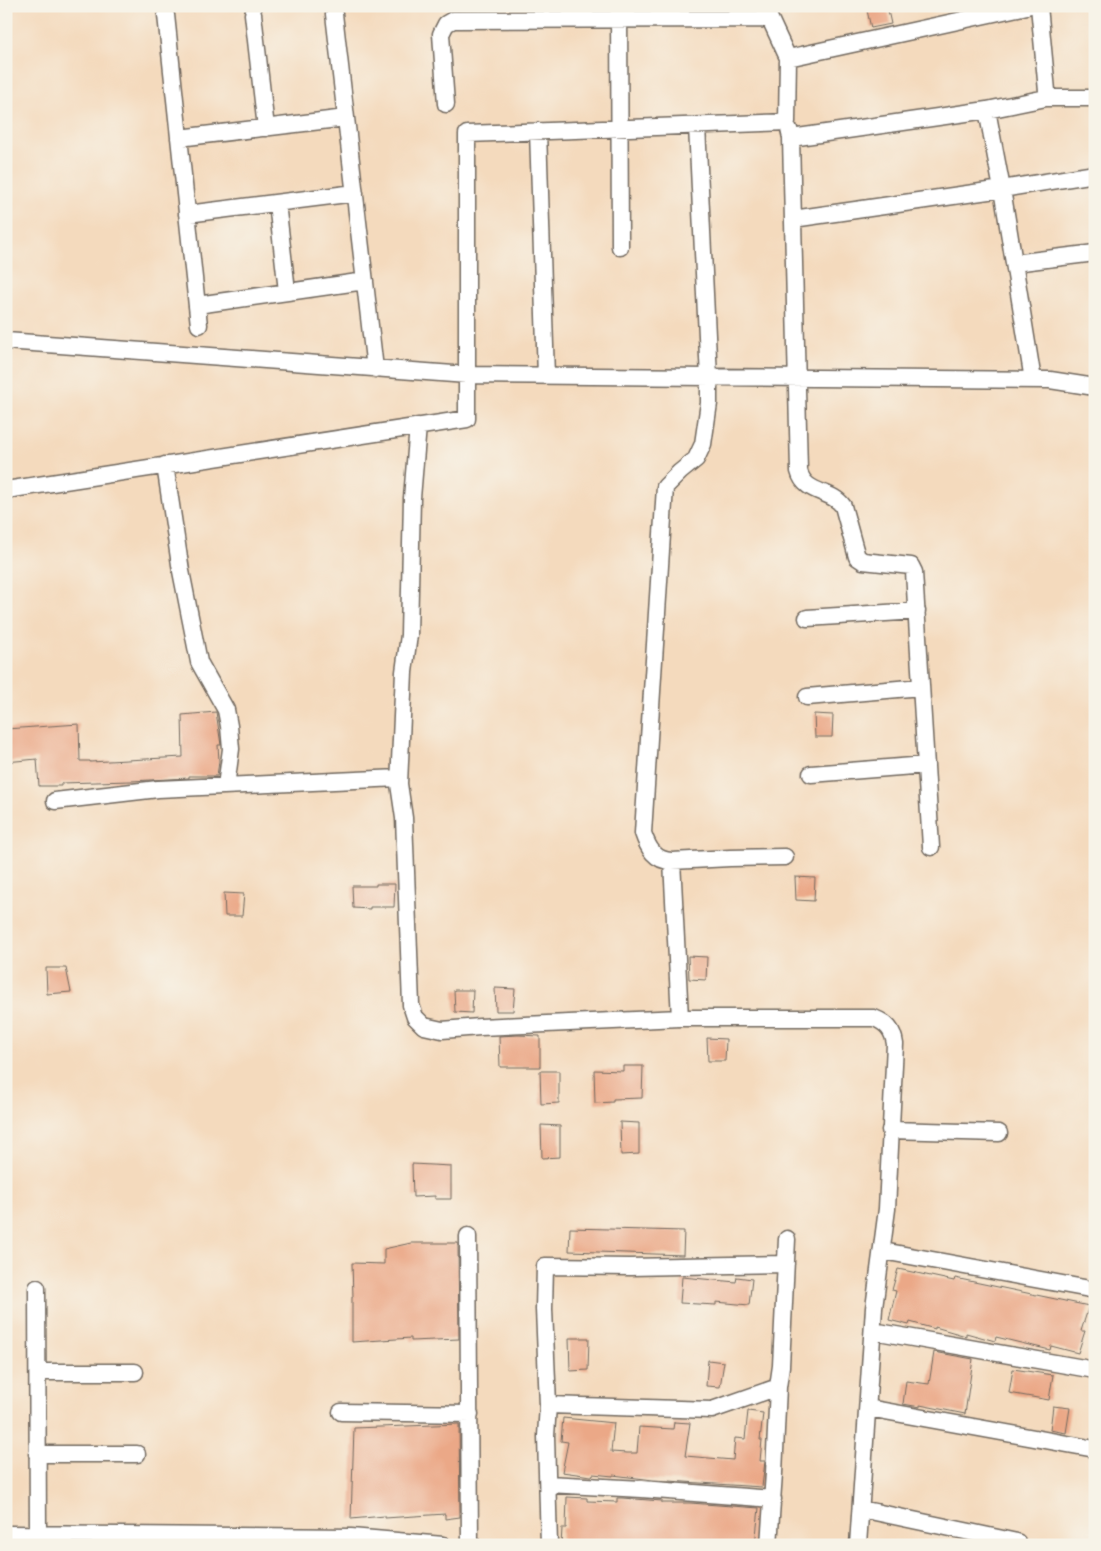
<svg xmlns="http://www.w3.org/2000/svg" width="1101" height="1551" viewBox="0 0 1101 1551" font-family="'Libre Caslon Text',serif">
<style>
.building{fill:#eba887}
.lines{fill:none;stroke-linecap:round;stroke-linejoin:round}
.minor-casing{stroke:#71685e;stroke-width:19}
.minor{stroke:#fff;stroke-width:16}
</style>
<rect width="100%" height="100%" fill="#f7f3e8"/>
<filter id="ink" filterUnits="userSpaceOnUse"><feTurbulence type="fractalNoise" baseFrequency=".02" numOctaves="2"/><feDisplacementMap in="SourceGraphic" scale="10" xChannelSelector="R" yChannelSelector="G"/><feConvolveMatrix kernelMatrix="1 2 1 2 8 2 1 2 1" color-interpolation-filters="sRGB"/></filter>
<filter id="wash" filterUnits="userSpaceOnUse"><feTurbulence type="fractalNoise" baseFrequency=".0096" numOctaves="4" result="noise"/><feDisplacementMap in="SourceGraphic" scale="20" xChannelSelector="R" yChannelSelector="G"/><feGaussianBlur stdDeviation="1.12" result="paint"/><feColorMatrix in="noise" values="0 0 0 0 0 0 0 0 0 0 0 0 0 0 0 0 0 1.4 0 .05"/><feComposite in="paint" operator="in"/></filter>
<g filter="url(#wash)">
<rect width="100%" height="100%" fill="#f4dabd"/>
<g id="blocks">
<path class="building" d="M 866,6 L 887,6 L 891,24 L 871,28 Z
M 216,712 L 221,745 L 218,745 L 219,761 L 217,776 L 189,776 L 189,778 L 131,781 L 61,783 L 61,786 L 39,786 L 37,759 L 6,762 L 6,729 L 79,724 L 80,761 L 90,761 L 90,762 L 183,757 L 182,715 Z
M 814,714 L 833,715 L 832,737 L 815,737 Z
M 795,877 L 815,878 L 814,901 L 796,900 Z
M 376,884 L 395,884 L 394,907 L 370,907 L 370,909 L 353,908 L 352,886 L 376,886 Z
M 224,893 L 244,894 L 242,916 L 225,916 Z
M 688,956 L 707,957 L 706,980 L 689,979 Z
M 46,968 L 66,968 L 71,992 L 47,994 Z
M 495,988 L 515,989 L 513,1011 L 496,1011 Z
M 454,990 L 473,990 L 472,1013 L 455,1012 Z
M 518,1035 L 540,1036 L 540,1067 L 500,1067 L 499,1036 Z
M 707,1038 L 726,1039 L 725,1061 L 708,1061 Z
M 623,1066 L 643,1066 L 642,1098 L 613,1099 L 613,1102 L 595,1103 L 594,1070 L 623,1071 Z
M 540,1071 L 559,1071 L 559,1103 L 541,1104 Z
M 620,1122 L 639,1123 L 639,1154 L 621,1155 Z
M 541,1125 L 560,1126 L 560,1157 L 542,1158 Z
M 412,1164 L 451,1166 L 451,1199 L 435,1199 L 435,1196 L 413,1197 Z
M 570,1228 L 684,1231 L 683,1255 L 569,1251 Z
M 411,1243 L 458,1243 L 459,1339 L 411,1341 L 411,1338 L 352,1342 L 352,1297 L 353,1297 L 352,1263 L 384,1264 L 384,1249 Z
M 898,1269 L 954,1281 L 955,1278 L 1089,1306 L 1081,1331 L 1085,1331 L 1078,1353 L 1051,1346 L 1050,1350 L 996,1337 L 995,1341 L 966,1333 L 966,1336 L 935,1327 L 935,1329 L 910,1322 L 909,1325 L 889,1320 L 896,1291 L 892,1290 Z
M 682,1277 L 736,1282 L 737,1277 L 752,1279 L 749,1305 L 716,1302 L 716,1305 L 680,1303 Z
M 569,1338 L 589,1338 L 588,1370 L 570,1371 Z
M 934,1352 L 973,1359 L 965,1414 L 920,1405 L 920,1407 L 903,1404 L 906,1381 L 929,1384 Z
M 708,1360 L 724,1362 L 720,1387 L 706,1386 Z
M 1013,1369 L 1053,1375 L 1049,1400 L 1009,1393 Z
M 1053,1406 L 1070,1408 L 1066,1433 L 1050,1430 Z
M 748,1411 L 763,1413 L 760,1440 L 762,1440 L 760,1461 L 765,1461 L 762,1487 L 653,1480 L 613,1475 L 613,1476 L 593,1474 L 592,1476 L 591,1476 L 562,1472 L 568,1442 L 561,1441 L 563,1418 L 614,1423 L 611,1452 L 627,1453 L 637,1453 L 639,1427 L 673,1429 L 674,1422 L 690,1423 L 685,1456 L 733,1460 L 735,1438 L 745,1439 Z
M 459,1424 L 460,1517 L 445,1519 L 445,1514 L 385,1518 L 385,1516 L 351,1519 L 354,1428 Z
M 567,1497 L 587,1498 L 587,1501 L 617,1502 L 617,1498 L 622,1498 L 662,1501 L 662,1503 L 690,1503 L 759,1508 L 755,1545 L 561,1545 L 562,1528 L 566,1528 Z"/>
</g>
</g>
<g filter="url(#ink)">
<use href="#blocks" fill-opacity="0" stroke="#71685e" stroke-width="1"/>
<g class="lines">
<defs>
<path id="minor" d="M 619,6 L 620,247
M 764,6 L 788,58
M 1039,6 L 1047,91 L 1046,98 L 987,110 L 1002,189 L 1095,174
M 253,14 L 266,128
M 334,14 L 375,369
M 166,15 L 199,325
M 1046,98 L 1095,98
M 446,104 L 441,34 L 446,24 L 453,20 L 770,19
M 789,129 L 791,138 L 987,110
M 538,131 L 546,376
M 179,138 L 346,118
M 791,138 L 799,471 C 805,495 831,489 843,506 L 857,557 L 863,561 L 911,566 L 914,572 L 931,847
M 277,203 L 287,291
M 187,214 L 355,193
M 793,219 L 1002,189 L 1033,380
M 1014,263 L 1095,253
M 197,305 L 365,281
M 6,341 L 467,375 L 1050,380 L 1095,387
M 418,426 L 412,498 L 409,635 L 404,672 L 399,784 L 404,818 L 411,1005 L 415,1017 L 424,1026 L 442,1030 L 480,1027 L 680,1018 L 874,1018 C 887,1023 893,1030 895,1044 L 887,1209 L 874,1308 L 858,1545
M 165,465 L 181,571 L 199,662 L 226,710 L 229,726 L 231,749 L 226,786
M 6,490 L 467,419 L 467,134 L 787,122 L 788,58 L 1027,6
M 807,618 L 917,611
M 807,697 L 921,687
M 811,774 L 926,765
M 55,801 L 158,789 L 399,778
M 672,861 L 730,858 L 785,857
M 680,1018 L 672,861 C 655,861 648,848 643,833 L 665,487 L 680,472 L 696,459 L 703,444 L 709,403 L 709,378 L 697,126
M 890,1130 L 999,1133
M 468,1236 L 470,1545
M 883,1251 L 1095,1290
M 37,1288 L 38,1534
M 873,1331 L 1095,1370
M 38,1372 L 135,1372
M 548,1405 L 712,1410 L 778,1387
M 868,1408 L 1095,1449
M 341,1412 L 470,1414
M 37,1454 L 137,1454
M 548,1484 L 642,1489 L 773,1499
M 861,1509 L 1017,1542 L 1016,1545
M 6,1534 L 351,1537 L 443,1545
M 549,1545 L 546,1436 L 548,1405 L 544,1309 L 545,1266 L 630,1267 L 786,1264
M 769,1545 L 774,1473 L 778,1387 L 781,1366 L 787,1239"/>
</defs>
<use href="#minor" class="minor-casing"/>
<use href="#minor" class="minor"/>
</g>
</g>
<rect width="1101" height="1551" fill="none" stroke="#f7f3e8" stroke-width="25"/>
</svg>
